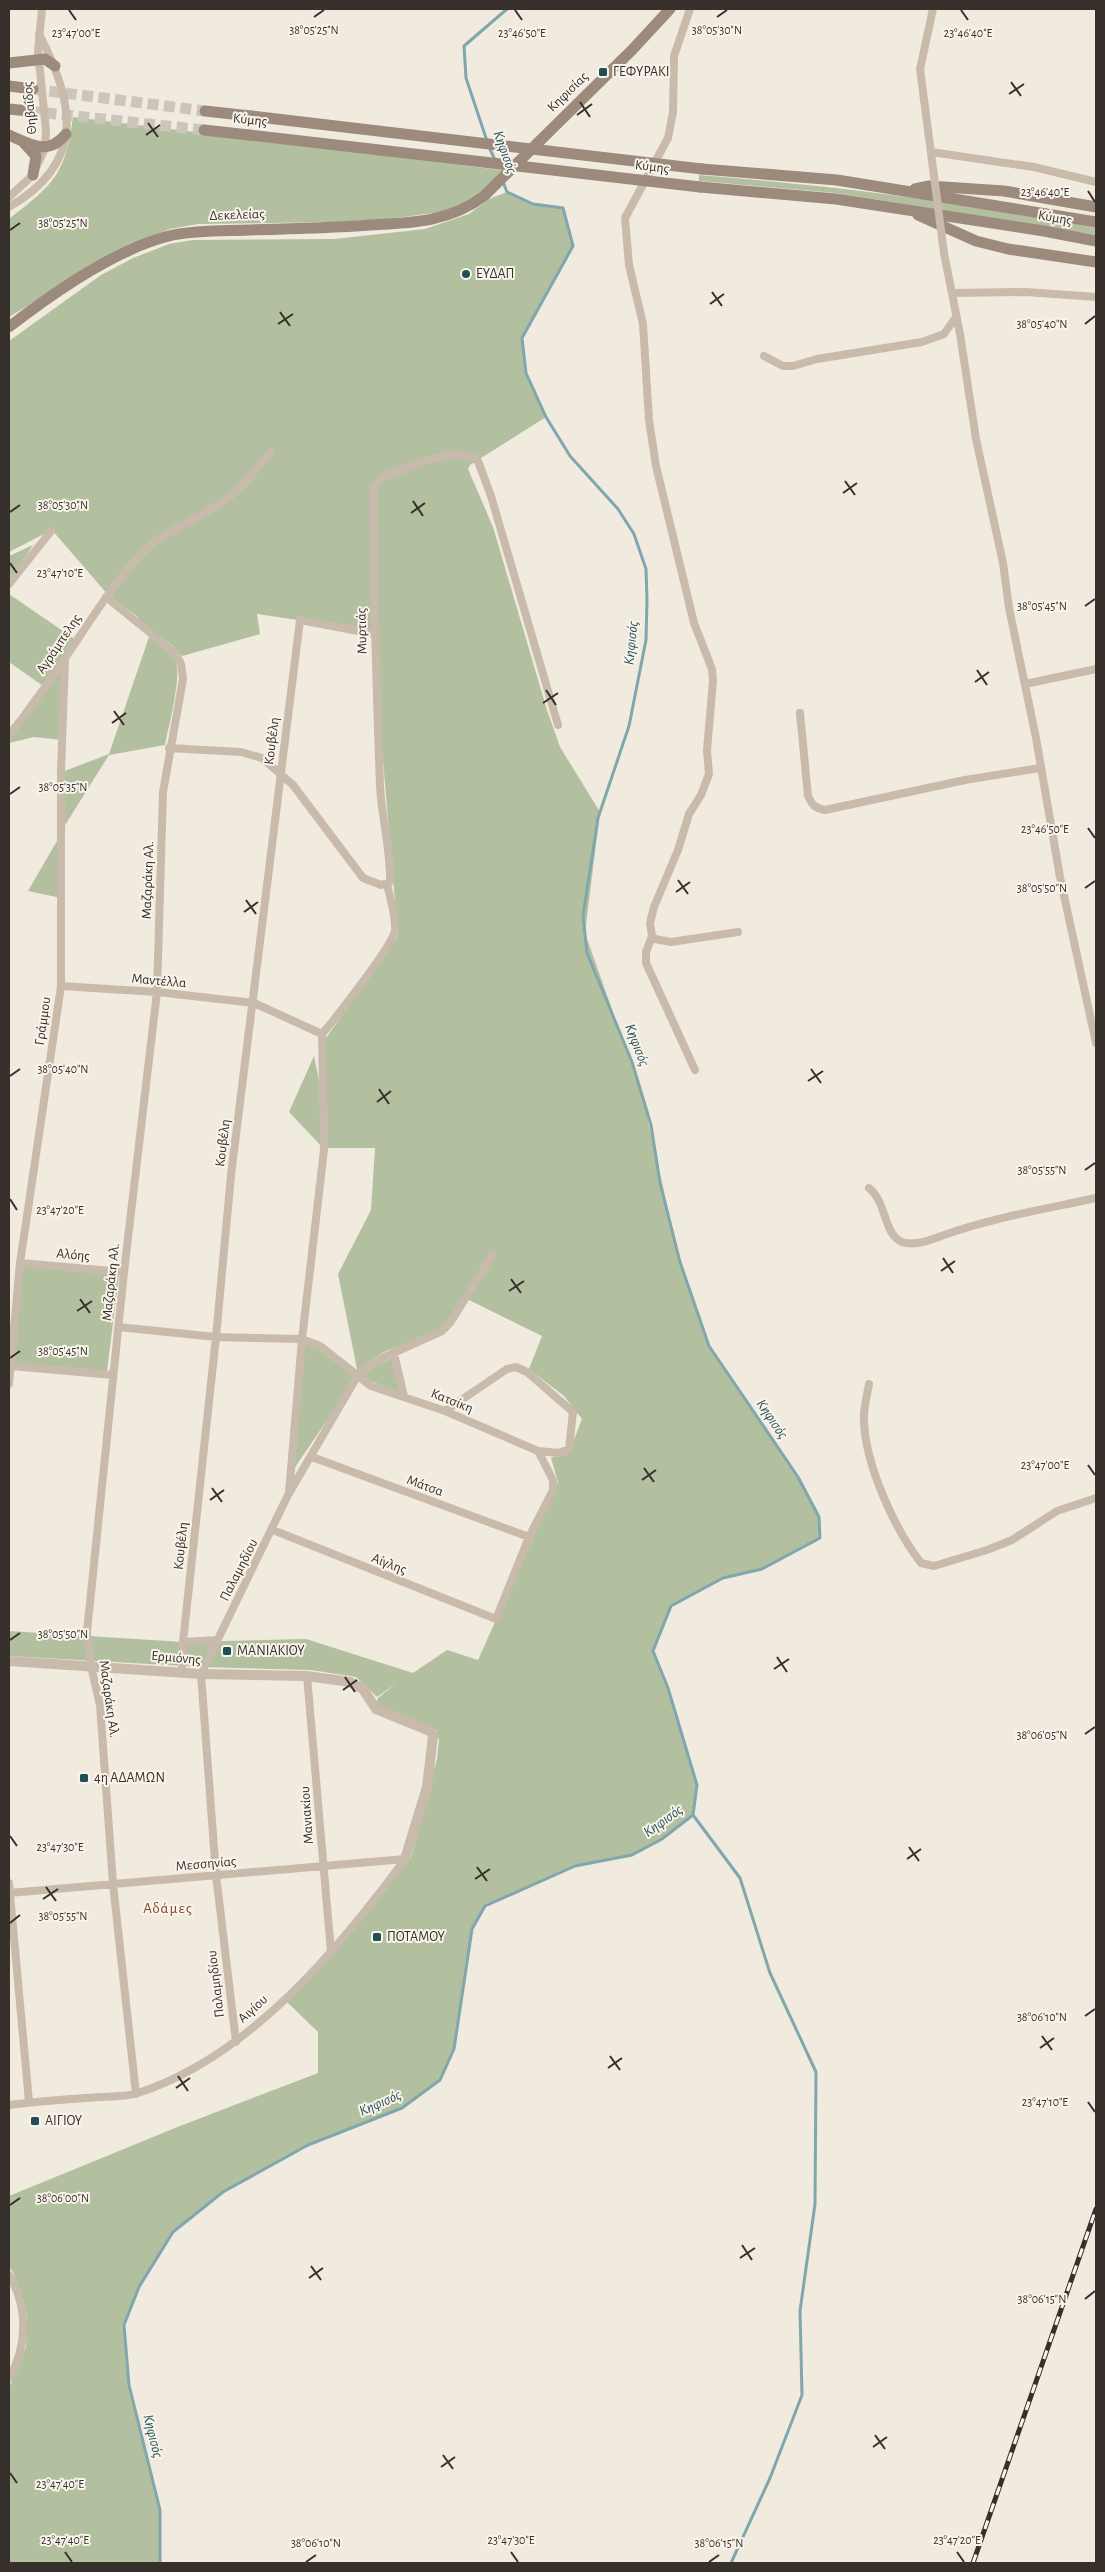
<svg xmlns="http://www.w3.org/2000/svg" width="1105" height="2572" viewBox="0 0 1105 2572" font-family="'Alegreya Sans',sans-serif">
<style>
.green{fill:#b2c09f}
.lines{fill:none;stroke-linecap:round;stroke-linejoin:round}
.stream{stroke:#7fa7ad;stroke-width:3}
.secondary-tunnel{stroke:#ccc5bb;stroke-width:11;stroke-dasharray:11 5.5;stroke-linecap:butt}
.minor{stroke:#c9bbab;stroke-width:8}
.tertiary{stroke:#c9bbab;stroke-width:10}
.secondary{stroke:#9c8b7d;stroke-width:11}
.rail-casing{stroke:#372f2a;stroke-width:5}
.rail{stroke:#f9f4eb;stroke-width:3;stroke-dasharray:9;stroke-linecap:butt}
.minor-bridge{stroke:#c9bbab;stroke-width:8}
.secondary-bridge{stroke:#9c8b7d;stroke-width:11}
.ticks{fill:none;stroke:#372f2a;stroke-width:2}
.poi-dot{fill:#224f56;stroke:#f9f4eb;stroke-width:2}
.labels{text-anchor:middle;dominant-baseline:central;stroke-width:4;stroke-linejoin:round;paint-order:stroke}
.poi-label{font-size:14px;fill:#372f2a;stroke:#f9f4eb;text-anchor:start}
.street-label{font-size:14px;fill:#372f2a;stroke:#f9f4eb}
.water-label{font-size:15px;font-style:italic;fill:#224f56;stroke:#f9f4eb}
.neighbourhood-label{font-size:15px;letter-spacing:1px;fill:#814428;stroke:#f9f4eb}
.ticks-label{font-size:12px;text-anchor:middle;fill:#372f2a;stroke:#f9f4eb;stroke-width:4;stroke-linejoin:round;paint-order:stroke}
</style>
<rect width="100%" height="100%" fill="#f1eadf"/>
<path class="green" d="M 73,117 L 508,171 L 482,193 L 447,211 L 390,219 L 332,222 L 198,224 L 170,229 L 129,245 L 9,317 L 9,219 C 54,184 65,175 73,117 Z
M 699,175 C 833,186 965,202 1096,228 L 1096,235 L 836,193 L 699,181 Z
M 507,192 L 533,204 L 563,208 L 573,246 L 522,338 L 526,373 L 546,417 L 470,465 L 468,469 L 493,527 L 547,710 L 560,747 L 600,812 L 585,933 L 642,1094 L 680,1262 L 709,1346 L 798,1477 L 819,1517 L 820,1538 L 762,1569 L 723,1578 L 671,1607 L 653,1651 L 668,1688 L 697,1785 L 693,1815 L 662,1839 L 632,1855 L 575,1866 L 485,1906 L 472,1929 L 454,2049 L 440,2080 L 402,2108 L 308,2145 L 223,2192 L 173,2233 L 139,2287 L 124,2325 L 129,2385 L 160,2510 L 160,2563 L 9,2563 L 9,2388 L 26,2347 L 27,2316 L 13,2272 L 9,2267 L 9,2196 L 180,2126 L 318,2073 L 318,2032 L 285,2000 L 411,1858 L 437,1759 L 439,1740 L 436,1730 L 384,1711 L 376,1704 L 378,1698 L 397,1683 L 377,1697 L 356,1677 L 311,1670 L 202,1667 L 9,1656 L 9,1631 L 183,1642 L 306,1639 L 413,1673 L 447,1650 L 478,1660 L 558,1482 L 551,1458 L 570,1450 L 582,1419 L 564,1396 L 529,1369 L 542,1336 L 465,1298 C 455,1313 446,1330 429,1337 C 397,1351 384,1343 359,1374 L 394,1357 L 402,1395 L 358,1375 L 291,1473 L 302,1339 L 358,1374 L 338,1274 L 371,1210 L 375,1148 L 323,1148 L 289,1112 L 314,1056 L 322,1095 L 326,1038 L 398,936 L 372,631 L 257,614 L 260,634 L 182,656 L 172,645 L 136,620 L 138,617 L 109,596 L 52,530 L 9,552 L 9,341 L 101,275 L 133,258 L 169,244 L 193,240 L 334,239 L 425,229 L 469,214 L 489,199 Z
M 33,545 L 9,582 L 9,556 Z
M 9,594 L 76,640 L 62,661 L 62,740 L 34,737 L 9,743 L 9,729 L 43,686 L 9,662 Z
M 149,637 C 158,644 170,650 175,660 C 183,673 168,729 165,745 L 109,755 L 62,830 L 62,772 L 109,754 Z
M 61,834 L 61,898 L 28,891 Z
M 20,1263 L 119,1275 L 107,1371 L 11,1366 Z"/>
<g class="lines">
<path class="stream" d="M 487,141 L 466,78 L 464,46 L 507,9
M 489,147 L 495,160
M 693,1815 L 740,1878 L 770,1973 L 816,2072 L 815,2204 L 800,2311 L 802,2395 L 770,2478 L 731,2563
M 160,2563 L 160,2510 L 129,2385 L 124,2325 L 139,2287 L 173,2232 L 223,2192 L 308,2145 L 402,2108 L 440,2080 L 454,2049 L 472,1929 L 485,1906 L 575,1866 L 632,1855 L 662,1839 L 693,1815 L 697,1785 L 668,1688 L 653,1651 L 671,1606 L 723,1578 L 762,1569 L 820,1538 L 819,1517 L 798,1477 L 709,1346 L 680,1262 L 660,1183 L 651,1125 L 632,1062 L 587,953 L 583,916 L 598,818 L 629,726 L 646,640 L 647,600 L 646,569 L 634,534 L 618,509 L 570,456 L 546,417 L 526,373 L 522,338 L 573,246 L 563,208 L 533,204 L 507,192 L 503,182"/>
<path class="secondary-tunnel" d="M 33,89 L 205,111
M 29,111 L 204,130"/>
<path class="minor" d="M 690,9 L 674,56 L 673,112 L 668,138 L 625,218 L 629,265 L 643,324 L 649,420 L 656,466 L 694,623 L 712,669 L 713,681 L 707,750 L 709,774 L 701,795 L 689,814 L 678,850 L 654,907 L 650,923 L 652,936 L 655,939 L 671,942 L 738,932
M 933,9 L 920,69 L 934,176
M 931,152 L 1034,167 L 1096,182
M 9,197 L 33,175 L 45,148 L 46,131 L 38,51 L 42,9
M 9,207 C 86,163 75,103 39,34
M 944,253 L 960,334 L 976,439 L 1003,563 L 1009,608 L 1036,738 L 1060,877 L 1096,1043
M 952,293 L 1026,292 L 1096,297
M 764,356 L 783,366 L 793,366 L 817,359 L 922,342 L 944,334 L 956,317
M 9,584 L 51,531
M 106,597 L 175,653 L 181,664 L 183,679 L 163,792 L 157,992 L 124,1272 L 87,1632 L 91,1666 L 100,1705 L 113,1884 L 136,2094
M 1025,684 L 1096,669
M 800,713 L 808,796 C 812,805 815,808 825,810 L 965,780 L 1040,768
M 9,734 C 20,724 28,710 37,698 C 73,651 101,597 141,554 C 161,533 191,522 215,507 C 238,493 255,472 271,451
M 169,748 L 241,752 L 262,758 L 293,785 L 363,878 L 381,885 L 390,882 C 391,849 381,816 380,784 C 376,685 374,588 373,490 L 380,479 L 390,474 C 415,466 454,444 478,461 L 491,496 L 558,725
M 652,936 L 646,952 L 646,963 L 695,1070
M 61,986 L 157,992 L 254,1003 L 322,1034 L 324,1150 L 302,1339 L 289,1493
M 322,1034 C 334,1020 394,944 395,930 C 396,916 390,898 387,884
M 869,1188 C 887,1202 883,1234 902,1242 C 916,1247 934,1238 947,1234 C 995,1217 1046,1209 1096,1198
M 20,1263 L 124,1272
M 118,1327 L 216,1337 L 302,1339 L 320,1346 L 371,1386 L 445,1411 L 538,1451
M 394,1354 L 404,1396
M 11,1366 L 113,1375
M 9,1384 L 20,1263 L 61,986 L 61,771 L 65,659
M 869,1384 C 867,1396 863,1409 864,1422 C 866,1466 894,1528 921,1563 L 934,1566 L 987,1550 L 1012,1540 L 1057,1511 L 1096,1498
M 312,1457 L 529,1537
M 273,1530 L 496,1619 L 529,1537 L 553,1490 L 553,1480 L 538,1451 L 559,1453 L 569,1449 L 573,1412 L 527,1372 L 516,1367 L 507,1369 L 445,1411
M 183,1642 L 217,1640
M 182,1671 L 183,1642 L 216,1337 L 231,1175 L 300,620 L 374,634
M 307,1676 L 331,1952
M 9,1883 L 29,2102
M 9,1893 L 405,1859
M 236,2042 L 216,1875 L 201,1674 L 288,1495 L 358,1375 L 378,1360 L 442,1331 L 450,1323 L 493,1254
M 9,2105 C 39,2101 69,2099 100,2097 C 112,2096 126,2097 138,2093 C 249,2057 338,1950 405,1859
M 9,2275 C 28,2306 28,2346 9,2378"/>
<path class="tertiary" d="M 9,1661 L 201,1674 L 307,1676 L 350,1682 L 363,1689 L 376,1709 L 430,1731 L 433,1736 L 427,1787 L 405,1859"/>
<path class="secondary" d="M 9,63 L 45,59 L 55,66
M 9,86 L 33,89
M 9,109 L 29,111
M 205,111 L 251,116
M 204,130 L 249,135
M 9,135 C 31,145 48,156 66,134
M 24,143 L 36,156 L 33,175
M 702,169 L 837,180 L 1096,222
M 700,187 L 836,199 L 1044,231 L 1096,241
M 915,189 L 929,186 L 1004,191 L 1096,207
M 918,215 L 976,241 L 1008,249 L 1096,262
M 9,327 C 53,293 119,247 173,235 C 198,230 224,231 249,230 C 289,229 329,228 370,225 C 411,223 450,222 484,196 L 632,50 L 670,9"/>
<defs>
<path id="rail" d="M 973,2563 L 1096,2209"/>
</defs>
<use href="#rail" class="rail-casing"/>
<use href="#rail" class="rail"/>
<path class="minor-bridge" d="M 934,176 L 944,253"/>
<path class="secondary-bridge" d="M 251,116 L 702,169
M 249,135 L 700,187"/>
</g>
<path class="ticks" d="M 69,10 L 76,20M 515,10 L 522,20M 961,10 L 968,20M 314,17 L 324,10M 717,17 L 727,10M 1011,82 L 1021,96M 1009,94 L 1024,84M 580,102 L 590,117M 577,115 L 592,104M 148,123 L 158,137M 146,135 L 160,125M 1088,191 L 1095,202M 10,230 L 20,223M 712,292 L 722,306M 710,304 L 724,294M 280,312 L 290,326M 278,324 L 293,314M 1085,324 L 1095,316M 845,481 L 855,495M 843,493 L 857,483M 413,501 L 423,516M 10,512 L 20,505M 411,513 L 425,503M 10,563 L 17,573M 1085,606 L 1095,599M 977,670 L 987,685M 975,682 L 989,672M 546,690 L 556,705M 543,703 L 558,693M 114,711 L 124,725M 112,723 L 126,713M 10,794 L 20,787M 1088,828 L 1095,838M 678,880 L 688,894M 1085,888 L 1095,881M 676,892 L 690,882M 246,900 L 256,914M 244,912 L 258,902M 811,1069 L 821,1083M 10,1076 L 20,1069M 808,1081 L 823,1071M 379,1089 L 389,1104M 377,1102 L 391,1091M 1085,1170 L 1095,1163M 10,1199 L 17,1210M 943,1258 L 953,1273M 941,1271 L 955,1261M 511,1279 L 521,1293M 509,1291 L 524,1281M 80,1299 L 90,1313M 77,1311 L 92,1301M 10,1358 L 20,1351M 1088,1465 L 1095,1475M 644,1468 L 654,1482M 642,1480 L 656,1470M 212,1488 L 222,1502M 210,1500 L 224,1490M 10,1640 L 20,1633M 777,1657 L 787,1672M 774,1669 L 789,1659M 345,1677 L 355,1692M 343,1690 L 357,1680M 1085,1734 L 1095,1727M 10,1836 L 17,1846M 909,1847 L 919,1861M 907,1859 L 921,1849M 477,1867 L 487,1881M 475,1879 L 490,1869M 46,1887 L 56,1901M 43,1899 L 58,1889M 10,1923 L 20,1915M 1085,2016 L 1095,2009M 1042,2036 L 1052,2050M 1040,2048 L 1054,2038M 610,2056 L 620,2070M 608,2068 L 622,2058M 178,2076 L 188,2091M 176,2088 L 190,2078M 1088,2102 L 1095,2112M 10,2205 L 20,2198M 742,2245 L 752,2260M 740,2258 L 755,2248M 311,2266 L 321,2280M 309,2278 L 323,2268M 1085,2299 L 1095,2291M 875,2435 L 885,2449M 873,2447 L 887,2437M 443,2455 L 453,2469M 441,2467 L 455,2457M 10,2473 L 17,2483M 65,2552 L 72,2562M 511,2552 L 518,2562M 957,2552 L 964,2562M 306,2562 L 316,2555M 709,2562 L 719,2555"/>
<g class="poi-dot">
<rect x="598" y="67" width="10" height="10" rx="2.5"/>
<circle cx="466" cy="274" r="5"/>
<rect x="222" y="1646" width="10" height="10" rx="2.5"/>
<rect x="79" y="1773" width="10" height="10" rx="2.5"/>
<rect x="372" y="1932" width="10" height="10" rx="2.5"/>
<rect x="30" y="2116" width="10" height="10" rx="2.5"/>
</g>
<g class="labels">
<g class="poi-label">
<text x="613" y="72">ΓΕΦΥΡΑΚΙ</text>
<text x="476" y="274">ΕΥΔΑΠ</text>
<text x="237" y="1651">ΜΑΝΙΑΚΙΟΥ</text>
<text x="94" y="1778">4η ΑΔΑΜΩΝ</text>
<text x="387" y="1937">ΠΟΤΑΜΟΥ</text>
<text x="45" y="2121">ΑΙΓΙΟΥ</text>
</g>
<g class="street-label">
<text transform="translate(568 92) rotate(-44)">Κηφισίας</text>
<text transform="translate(30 108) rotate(-95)">Θηβαΐδος</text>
<text transform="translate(250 120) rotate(6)">Κύμης</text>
<text transform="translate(652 167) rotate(7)">Κύμης</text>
<text transform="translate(237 215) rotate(-2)">Δεκελείας</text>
<text transform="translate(1055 218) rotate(10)">Κύμης</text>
<text transform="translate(362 631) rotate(-91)">Μυρτιάς</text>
<text transform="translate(59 644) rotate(-56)">Αγράμπελης</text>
<text transform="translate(272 741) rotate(-83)">Κουβέλη</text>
<text transform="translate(148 880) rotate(-88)">Μαζαράκη Αλ.</text>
<text transform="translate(159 981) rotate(5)">Μαντέλλα</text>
<text transform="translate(43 1021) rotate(-82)">Γράμμου</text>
<text transform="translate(223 1143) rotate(-83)">Κουβέλη</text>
<text transform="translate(73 1255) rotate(5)">Αλόης</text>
<text transform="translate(111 1282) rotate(-84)">Μαζαράκη Αλ.</text>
<text transform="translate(452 1401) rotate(22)">Κατσίκη</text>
<text transform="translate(425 1486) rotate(20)">Μάτσα</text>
<text transform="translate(181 1546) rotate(-84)">Κουβέλη</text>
<text transform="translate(389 1564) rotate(21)">Αίγλης</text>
<text transform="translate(239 1570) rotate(-63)">Παλαμηδίου</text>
<text transform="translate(176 1658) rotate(5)">Ερμιόνης</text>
<text transform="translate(109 1699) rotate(82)">Μαζαράκη Αλ.</text>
<text transform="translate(307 1815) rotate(-94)">Μανιακίου</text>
<text transform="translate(206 1864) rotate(-5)">Μεσσηνίας</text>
<text transform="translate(216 1984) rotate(-97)">Παλαμηδίου</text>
<text transform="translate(253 2009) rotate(-42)">Αιγίου</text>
</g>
<g class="water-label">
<text transform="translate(505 152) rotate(70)">Κηφισός</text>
<text transform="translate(631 643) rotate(-84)">Κηφισός</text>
<text transform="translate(637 1045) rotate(69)">Κηφισός</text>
<text transform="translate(772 1419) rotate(56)">Κηφισός</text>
<text transform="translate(663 1821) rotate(-36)">Κηφισός</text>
<text transform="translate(380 2103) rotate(-24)">Κηφισός</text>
<text transform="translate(153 2436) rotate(76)">Κηφισός</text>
</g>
<g class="neighbourhood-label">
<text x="168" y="1908">Αδάμες</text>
</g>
</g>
<g class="ticks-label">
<text x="717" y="34">38°05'30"N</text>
<text x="314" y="34">38°05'25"N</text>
<text x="76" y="37">23°47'00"E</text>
<text x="522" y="37">23°46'50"E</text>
<text x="968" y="37">23°46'40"E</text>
<text x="1045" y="196">23°46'40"E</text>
<text x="63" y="227">38°05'25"N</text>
<text x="1042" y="328">38°05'40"N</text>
<text x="63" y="509">38°05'30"N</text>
<text x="60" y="577">23°47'10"E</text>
<text x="1042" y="610">38°05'45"N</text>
<text x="63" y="791">38°05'35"N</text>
<text x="1045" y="833">23°46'50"E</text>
<text x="1042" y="892">38°05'50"N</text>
<text x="63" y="1073">38°05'40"N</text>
<text x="1042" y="1174">38°05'55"N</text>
<text x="60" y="1214">23°47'20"E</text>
<text x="63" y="1355">38°05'45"N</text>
<text x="1045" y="1469">23°47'00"E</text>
<text x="63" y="1638">38°05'50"N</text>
<text x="1042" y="1739">38°06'05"N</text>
<text x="60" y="1851">23°47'30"E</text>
<text x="63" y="1920">38°05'55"N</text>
<text x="1042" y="2021">38°06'10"N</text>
<text x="1045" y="2106">23°47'10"E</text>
<text x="63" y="2202">38°06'00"N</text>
<text x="1042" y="2303">38°06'15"N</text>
<text x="60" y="2488">23°47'40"E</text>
<text x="65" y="2544">23°47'40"E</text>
<text x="511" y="2544">23°47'30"E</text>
<text x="957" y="2544">23°47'20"E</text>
<text x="316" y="2547">38°06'10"N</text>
<text x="719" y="2547">38°06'15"N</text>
</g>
<rect width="1105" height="2572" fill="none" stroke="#372f2a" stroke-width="20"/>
</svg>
